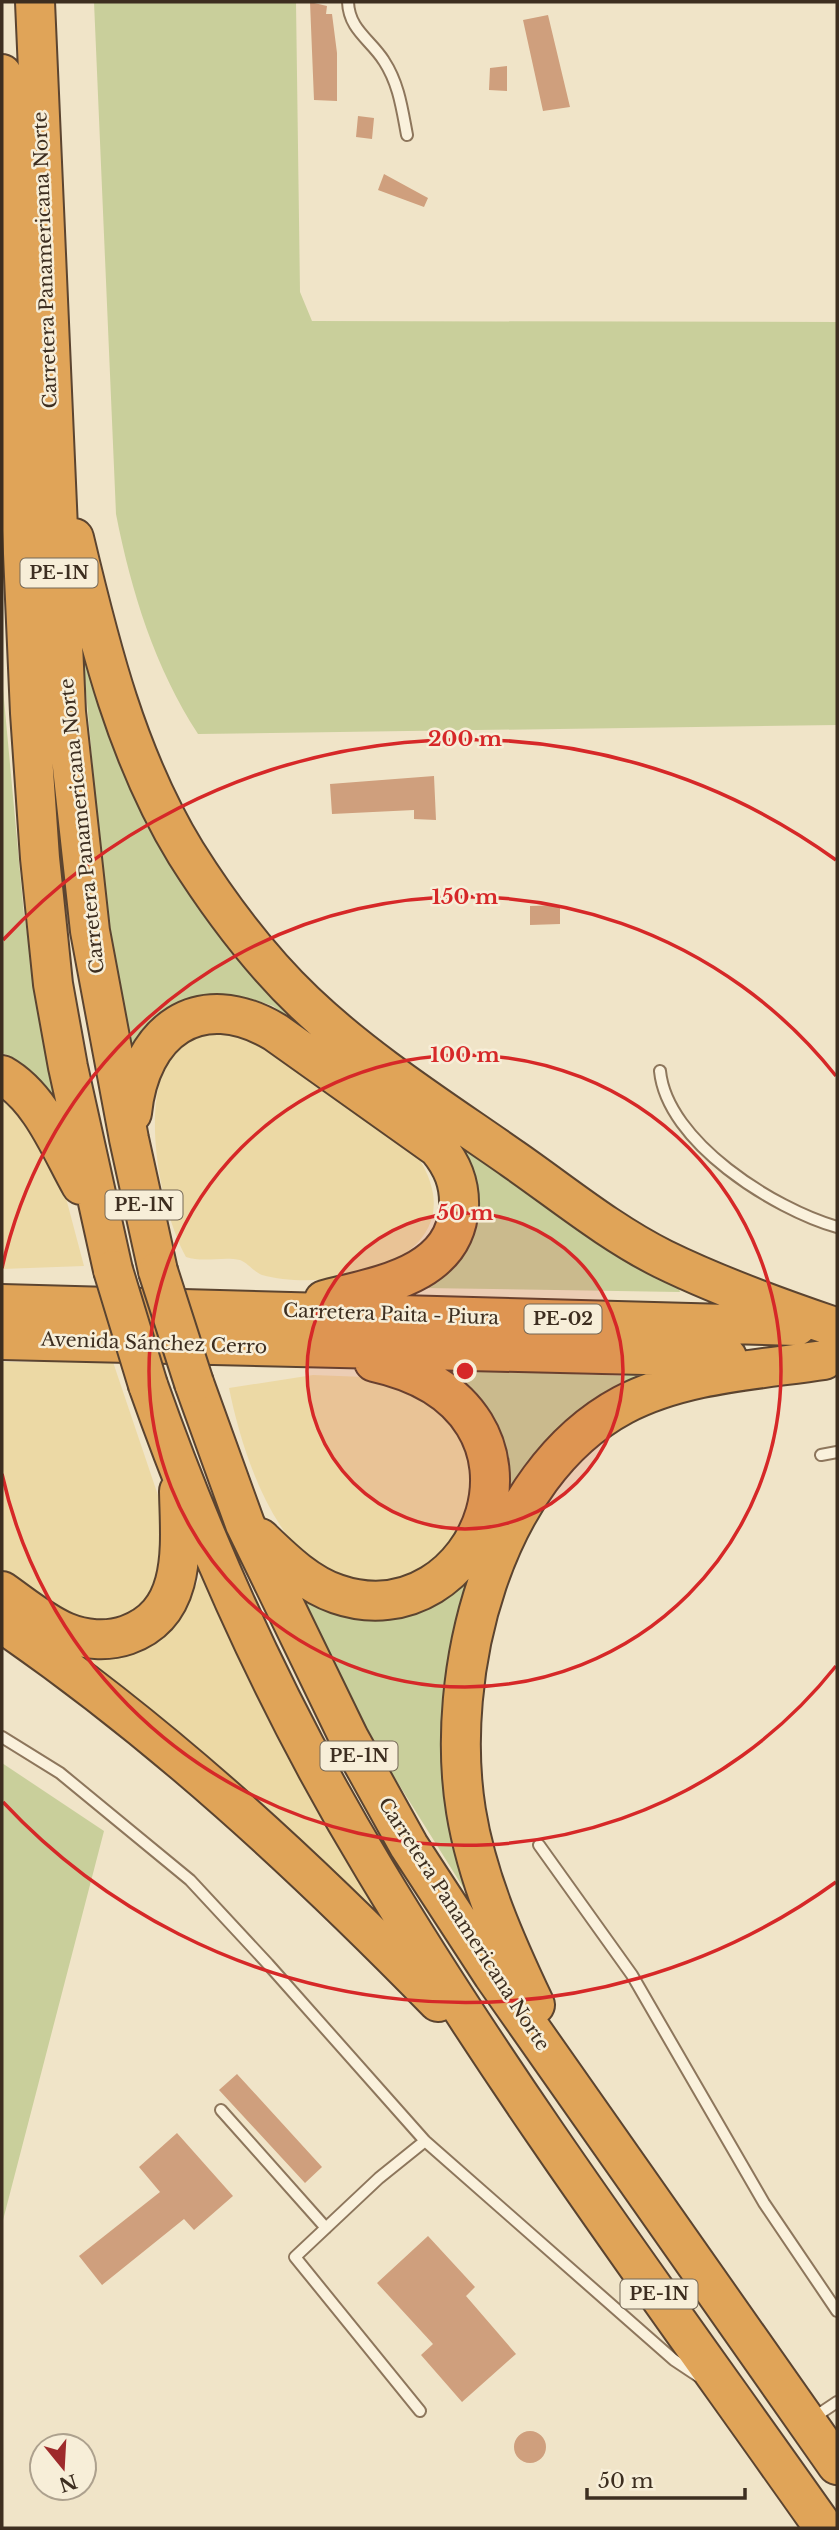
<svg xmlns="http://www.w3.org/2000/svg" width="839" height="2530" viewBox="0 0 839 2530" font-family="'Libre Baskerville',serif">
<style>
.green{fill:#c9cf9b}
.sand{fill:#ecd9a5}
.building{fill:#cf9f7d}
.lines{fill:none;stroke-linecap:round;stroke-linejoin:round}
.lane-casing{stroke:#8d765c;stroke-width:14}
.highway-casing{stroke:#5b4430;stroke-width:42}
.lane{stroke:#faf1dc;stroke-width:10}
.highway{stroke:#e0a458;stroke-width:38}
.highway-bridge-casing{stroke:#5b4430;stroke-width:42;stroke-linecap:butt}
.highway-bridge{stroke:#e0a458;stroke-width:38}
.ring{fill:none;stroke:#d62828;stroke-width:3.5}
.labels{text-anchor:middle;dominant-baseline:central;stroke-width:5;stroke-linejoin:round;paint-order:stroke}
.shield{fill:#f7eed8;stroke:#756857;stroke-width:2}
.shield-label{font-size:18px;font-weight:bold;fill:#3d2e20}
.street-label{font-size:19px;fill:#3d2e20;stroke:#f7eed8}
.centre{fill:#d62828;stroke:#f7eed8;stroke-width:3.5}
.ring-label{font-size:21px;text-anchor:middle;font-weight:bold;fill:#d62828;stroke:#f7eed8;stroke-width:5;stroke-linejoin:round;paint-order:stroke}
</style>
<rect width="100%" height="100%" fill="#f0e4c8"/>
<path class="green" d="M 94,2 L 296,2 L 300,292 L 312,321 L 837,322 L 837,725 L 198,734 C 155,668 131,591 116,514 Z
M 81,634 L 122,756 L 386,1090 L 273,1006 C 230,989 180,987 150,1027 C 140,1039 135,1057 128,1071 L 108,941 Z
M 2,678 L 24,915 L 55,1102 C 42,1081 26,1061 2,1053 Z
M 449,1129 L 678,1286 L 680,1292 L 422,1288 L 439,1277 Z
M 433,1369 L 659,1377 L 499,1523 Z
M 484,1559 L 467,1610 L 486,1924 L 368,1735 L 290,1578 Z
M 2,1763 L 104,1831 L 2,2224 Z"/>
<path class="sand" d="M 218,1032 L 262,1042 L 418,1157 C 482,1258 336,1295 262,1275 C 254,1272 248,1263 240,1260 C 223,1256 204,1263 186,1257 C 161,1212 138,1101 172,1056 C 184,1041 201,1036 218,1032 Z
M 2,1085 L 57,1164 L 84,1266 L 2,1269 Z
M 2,1362 L 113,1362 L 168,1525 L 165,1583 C 156,1591 147,1602 137,1609 C 89,1641 40,1595 2,1569 Z
M 313,1375 L 365,1377 L 431,1399 L 473,1452 L 469,1527 L 406,1582 C 387,1582 359,1586 342,1580 C 274,1554 242,1452 229,1388 Z
M 201,1575 L 288,1757 L 385,1922 L 255,1798 L 104,1679 L 2,1607 L 165,1632 L 183,1613 Z"/>
<path class="building" d="M 310,2 L 327,6 L 326,14 L 332,14 L 337,53 L 337,101 L 314,100 Z
M 548,15 L 570,107 L 543,111 L 523,20 Z
M 507,66 L 507,91 L 489,90 L 490,68 Z
M 358,116 L 374,118 L 372,139 L 356,137 Z
M 384,174 L 428,198 L 424,207 L 378,190 Z
M 434,776 L 436,820 L 414,819 L 414,810 L 332,814 L 330,784 Z
M 560,905 L 560,924 L 530,925 L 530,906 Z
M 237,2074 L 322,2167 L 305,2183 L 219,2090 Z
M 177,2133 L 233,2196 L 194,2230 L 184,2219 L 102,2285 L 79,2256 L 160,2192 L 139,2167 Z
M 428,2236 L 475,2287 L 466,2296 L 516,2354 L 462,2402 L 421,2355 L 433,2344 L 377,2283 Z
M514 2447a16 16 0 1 1 32 0a16 16 0 1 1-32 0Z"/>
<g class="lines">
<defs>
<path id="lane" d="M 348,2 C 349,30 371,40 384,61 C 399,84 402,109 407,135
M 660,1071 C 667,1142 774,1209 837,1227
M 821,1455 L 837,1452
M 2,1737 L 60,1773 L 190,1880 L 268,1964 L 425,2141 L 674,2360 L 698,2376
M 539,1845 L 632,1975 L 764,2203 L 837,2311
M 221,2110 L 326,2228
M 420,2411 L 295,2257 L 379,2178 L 425,2141
M 813,2418 L 837,2402"/>
<path id="highway" d="M 35,2 L 66,712 L 90,931 L 129,1139 L 158,1271
M 2,74 L 30,713 L 40,858 L 53,984 L 68,1067 L 113,1270
M 74,538 C 100,647 127,757 186,853 C 220,907 259,959 305,1003 C 367,1062 443,1110 513,1159 C 562,1193 609,1232 663,1259 C 718,1286 776,1307 835,1327
M 2,1075 C 41,1097 60,1148 81,1185
M 132,1113 C 140,1031 199,987 275,1032 L 438,1148 C 453,1166 460,1184 459,1207 C 455,1276 377,1286 324,1300
M 2,1304 L 797,1326
M 2,1340 L 727,1357
M 194,1383 L 245,1524 L 349,1738 L 409,1846 L 493,1975 L 837,2465
M 148,1385 C 207,1552 283,1718 375,1870 C 512,2098 671,2311 824,2528
M 260,1538 C 283,1560 307,1584 337,1594 C 479,1643 578,1407 374,1362
M 2,1591 C 22,1605 42,1622 65,1632 C 84,1640 107,1642 127,1635 C 189,1613 180,1544 179,1491
M 2,1623 C 162,1733 303,1864 438,2002
M 535,2005 C 506,1944 477,1879 466,1811 C 444,1675 492,1475 623,1405 C 684,1373 757,1370 824,1360"/>
</defs>
<use href="#lane" class="lane-casing"/>
<use href="#highway" class="highway-casing"/>
<use href="#lane" class="lane"/>
<use href="#highway" class="highway"/>
<defs>
<path id="highway-bridge" d="M 113,1270 L 148,1385
M 158,1271 L 194,1383"/>
</defs>
<use href="#highway-bridge" class="highway-bridge-casing"/>
<use href="#highway-bridge" class="highway-bridge"/>
</g>
<circle cx="465" cy="1371" r="158" fill="#d62828" fill-opacity=".12"/>
<g class="ring">
<circle cx="465" cy="1371" r="158"/>
<circle cx="465" cy="1371" r="316"/>
<path d="M836 1666A474 474 0 0 1 2 1474M2 1268A474 474 0 0 1 836 1076"/>
<path d="M836 1882A632 632 0 0 1 3 1802M3 940A632 632 0 0 1 836 860"/>
</g>
<g class="labels">
<g class="shield">
<rect x="20.5" y="558.5" width="77" height="29" rx="5"/>
<rect x="105.5" y="1190.5" width="77" height="29" rx="5"/>
<rect x="524.5" y="1304.5" width="77" height="29" rx="5"/>
<rect x="320.5" y="1741.5" width="77" height="29" rx="5"/>
<rect x="620.5" y="2279.5" width="77" height="29" rx="5"/>
</g>
<g class="shield-label">
<text x="59" y="573">PE-1N</text>
<text x="144" y="1205">PE-1N</text>
<text x="563" y="1319">PE-02</text>
<text x="359" y="1756">PE-1N</text>
<text x="659" y="2294">PE-1N</text>
</g>
<g class="street-label">
<text transform="translate(45 260) rotate(-92)">Carretera Panamericana Norte</text>
<text transform="translate(82 826) rotate(-96)">Carretera Panamericana Norte</text>
<text transform="translate(391 1314) rotate(2)">Carretera Paita - Piura</text>
<text transform="translate(154 1343) rotate(2)">Avenida Sánchez Cerro</text>
<text transform="translate(464 1924) rotate(57)">Carretera Panamericana Norte</text>
</g>
</g>
<circle cx="465" cy="1371" r="10" class="centre"/>
<g class="ring-label">
<text x="465" y="746">200 m</text>
<text x="465" y="904">150 m</text>
<text x="465" y="1062">100 m</text>
<text x="465" y="1220">50 m</text>
</g>
<rect width="839" height="2530" fill="none" stroke="#3d2e20" stroke-width="7"/>
<g transform="translate(63 2467) rotate(162)"><circle r="33" fill="#f7eed8" stroke="#ada18e" stroke-width="2"/>
<path d="M0-5L12 26L0 18L-12 26Z" fill="#9e2a2b"/>
<text y="-10" font-size="19" font-weight="bold" text-anchor="middle" fill="#3d2e20">N</text>
</g>
<path d="M587 2488v10h158v-10" fill="none" stroke="#3d2e20" stroke-width="3.5"/>
<text x="598" y="2488" font-size="21" fill="#3d2e20" stroke="#f7eed8" stroke-width="5" paint-order="stroke">50 m</text>
</svg>
